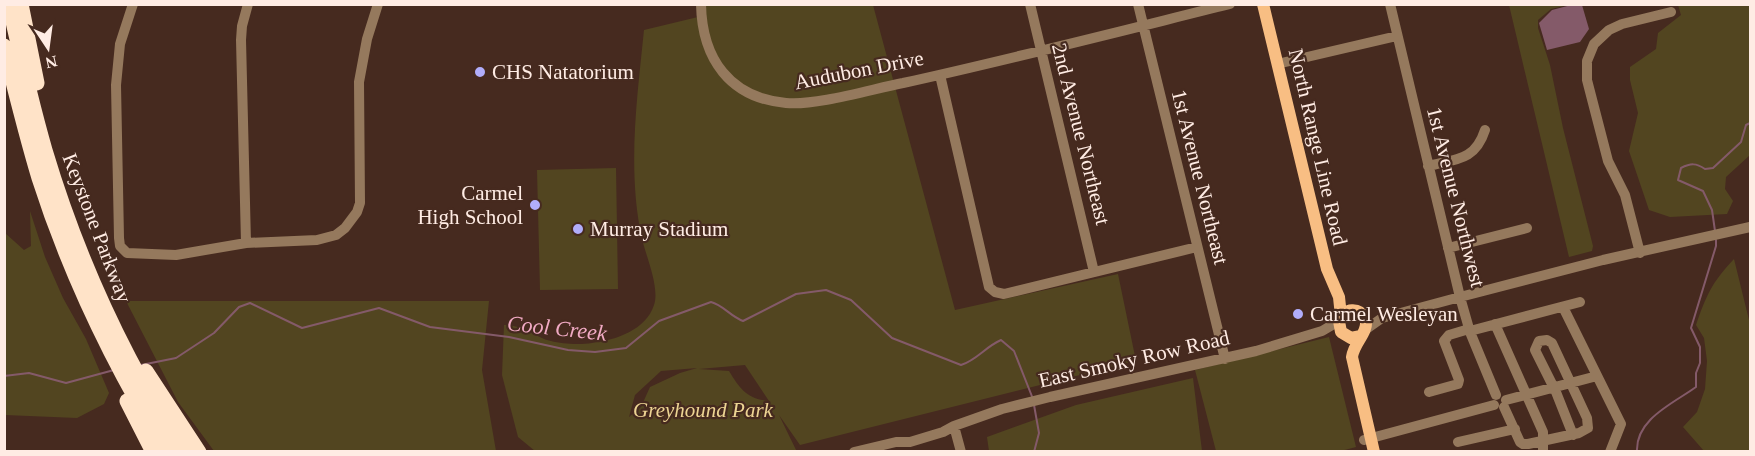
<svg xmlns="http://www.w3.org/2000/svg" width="1755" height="456" viewBox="0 0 1755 456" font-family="'Times New Roman',serif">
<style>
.green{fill:#524520;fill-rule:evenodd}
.water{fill:#845a69}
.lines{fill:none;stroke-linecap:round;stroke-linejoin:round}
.stream{stroke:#845a69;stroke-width:2}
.minor{stroke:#95795d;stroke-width:10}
.major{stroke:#f8be83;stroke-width:12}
.highway{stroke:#ffe3c8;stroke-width:15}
.poi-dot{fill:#b1adfa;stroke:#462a1f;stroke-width:2}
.labels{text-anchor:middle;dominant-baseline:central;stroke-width:4.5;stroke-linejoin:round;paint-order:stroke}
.street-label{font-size:21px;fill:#ffece4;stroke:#462a1f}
.poi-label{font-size:21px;fill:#ffece4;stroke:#462a1f;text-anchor:start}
.park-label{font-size:21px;font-style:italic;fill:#edd493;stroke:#462a1f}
.water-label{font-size:22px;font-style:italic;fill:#f1aac4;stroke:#462a1f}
</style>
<rect width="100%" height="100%" fill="#462a1f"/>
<path class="green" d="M 697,4 L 873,5 L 955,310 L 1118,274 L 1136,361 L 800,445 L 779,415 L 797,452 L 535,451 L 518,437 L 502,375 L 504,325 C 526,325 534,337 551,341 C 562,344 580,345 592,343 C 616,340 646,330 654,305 C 660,288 646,256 642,239 C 627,170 637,99 644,30 L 698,17 ZM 745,365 L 769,401 C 747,399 740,389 729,371 L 699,369 ZM 697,368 L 680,373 L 650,387 L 641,407 L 629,417 L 635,395 L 661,371 Z
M 1509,5 L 1568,5 L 1551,9 L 1538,20 L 1538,28 L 1550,65 L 1563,128 L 1593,246 L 1592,251 L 1569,257 Z
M 1678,5 L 1750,5 L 1750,155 L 1726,177 L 1725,189 L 1733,201 L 1727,214 L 1670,217 L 1649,210 L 1629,151 L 1638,113 L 1630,80 L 1630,67 L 1656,49 L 1658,33 L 1681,15 Z
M 616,168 L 618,289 L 540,290 L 537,170 Z
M 30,211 L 45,257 L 63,298 L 86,339 L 109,393 L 104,404 L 77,418 L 5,415 L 5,233 L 24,250 L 31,246 Z
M 1734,259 L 1750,324 L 1750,451 L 1704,451 L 1683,427 L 1697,412 L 1705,389 L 1707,361 L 1704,338 L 1696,325 C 1706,296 1712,282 1734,259 Z
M 126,301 L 489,301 L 482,370 L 496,451 L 214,451 L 178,402 Z
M 1329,337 L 1356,447 L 1337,452 L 1216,451 L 1195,370 Z
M 1193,378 L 1202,451 L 989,451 L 987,437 L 1076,405 Z"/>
<path class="water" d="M 1575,4 L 1582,5 L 1589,29 L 1580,42 L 1547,50 L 1539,23 L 1552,10 Z"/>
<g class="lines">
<path class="stream" d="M 1715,231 L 1712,210 L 1703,191 L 1678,180 L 1681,168 C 1691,163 1696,163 1705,169 L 1713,168 L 1741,142 L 1746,125 L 1750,123
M 141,365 L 176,358 L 214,333 L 239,307 L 250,303 L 302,328 L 379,308 L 430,327 L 509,337 L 568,350 L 595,352 L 626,348 L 659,321 L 711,302 C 723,305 730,316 743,321 L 796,294 L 826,290 L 851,300 L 892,338 L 961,365 C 977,360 985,347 1001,340 L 1014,351 L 1033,399
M 4,376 L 29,373 L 66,383 L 114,370
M 1034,405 L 1039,433 L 1034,452
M 1637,452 C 1635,419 1674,403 1696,387 L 1696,373 L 1700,363 L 1700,347 L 1691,328 L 1716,246 L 1716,240"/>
<path class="minor" d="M 133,4 L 120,44 L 116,85 L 119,238 L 120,246 L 127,253 L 176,255 L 246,243 L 317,240 L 336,235 L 345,228 L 357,212 L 360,203 L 359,82 L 367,39 L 378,4
M 701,4 C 702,59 730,98 786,103 C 816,106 872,89 903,83 C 1012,59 1121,31 1230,4
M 1030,4 L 1094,272
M 1138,4 L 1225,359
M 1390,4 L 1460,297 L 1470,332 L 1496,395
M 1277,64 L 1397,36
M 940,75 L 989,287 L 995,292 L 1004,294 L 1197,247
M 1428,166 C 1456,159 1475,161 1485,130
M 246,243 L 241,40 L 242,26 L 248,4
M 1448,248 L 1527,228
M 1640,253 L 1625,195 L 1608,161 L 1587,80 L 1587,61 L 1594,44 L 1609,30 L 1622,24 L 1671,12
M 1563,307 L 1621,424 L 1610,452
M 1495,324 L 1543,432 L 1543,452
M 1365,330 L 1382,318 L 1460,297 L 1603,260 L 1750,227
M 1470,331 L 1580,302
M 1429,392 L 1458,384 L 1459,380 L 1444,341 L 1449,335 L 1469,329
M 1506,400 L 1597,376
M 1504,407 L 1520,442 L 1523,444 L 1528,444 L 1579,433 L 1588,428 L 1587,418 L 1552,343 L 1547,340 L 1539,341 L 1535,350 L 1556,392 L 1573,435
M 954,426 L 961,452
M 1364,440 L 1494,405
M 1458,442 L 1515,429
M 854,452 L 896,442 L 910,442 L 943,432 L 954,426 L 1002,409 L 1050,397 L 1256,351 L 1322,331 L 1339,321"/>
<path class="major" d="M 1263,4 L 1327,269 L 1339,297 L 1341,316
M 1361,336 L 1351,338 L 1341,332 L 1339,321 C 1345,307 1359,307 1366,319 C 1368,334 1354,342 1352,357 L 1374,452"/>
<path class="highway" d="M 9,4 C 20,53 31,102 45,150 C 77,257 123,358 184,452
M 21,4 L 37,83
M 4,46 C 15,90 26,135 39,178 C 70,275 114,366 167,452
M 146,371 L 199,452
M 127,401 L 153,452"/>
</g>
<g class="poi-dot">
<circle cx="480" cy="72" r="6"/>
<circle cx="535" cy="205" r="6"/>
<circle cx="578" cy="229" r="6"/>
<circle cx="1298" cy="314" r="6"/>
</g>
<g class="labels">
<g class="street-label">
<text transform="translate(859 70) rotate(-11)">Audubon Drive</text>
<text transform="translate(1081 134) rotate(76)">2nd Avenue Northeast</text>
<text transform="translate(1318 147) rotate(77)">North Range Line Road</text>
<text transform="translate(1200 177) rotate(76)">1st Avenue Northeast</text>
<text transform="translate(1456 197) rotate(76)">1st Avenue Northwest</text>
<text transform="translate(97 228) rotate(69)">Keystone Parkway</text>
<text transform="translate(1134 359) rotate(-13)">East Smoky Row Road</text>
</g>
<g class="poi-label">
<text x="492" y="72">CHS Natatorium</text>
<text x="523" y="193" text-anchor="end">Carmel<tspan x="523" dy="24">High School</tspan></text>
<text x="590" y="229">Murray Stadium</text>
<text x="1310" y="314">Carmel Wesleyan</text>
</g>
<g class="park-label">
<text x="703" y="410">Greyhound Park</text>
</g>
<g class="water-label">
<text transform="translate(557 328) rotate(6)">Cool Creek</text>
</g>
</g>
<rect width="1755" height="456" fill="none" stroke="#ffece4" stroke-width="12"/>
<g transform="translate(48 48) rotate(167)" stroke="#462a1f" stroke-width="4.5" paint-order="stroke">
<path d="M0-4.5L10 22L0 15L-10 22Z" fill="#ffece4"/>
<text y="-9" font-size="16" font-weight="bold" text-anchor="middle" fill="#ffece4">N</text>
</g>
</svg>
